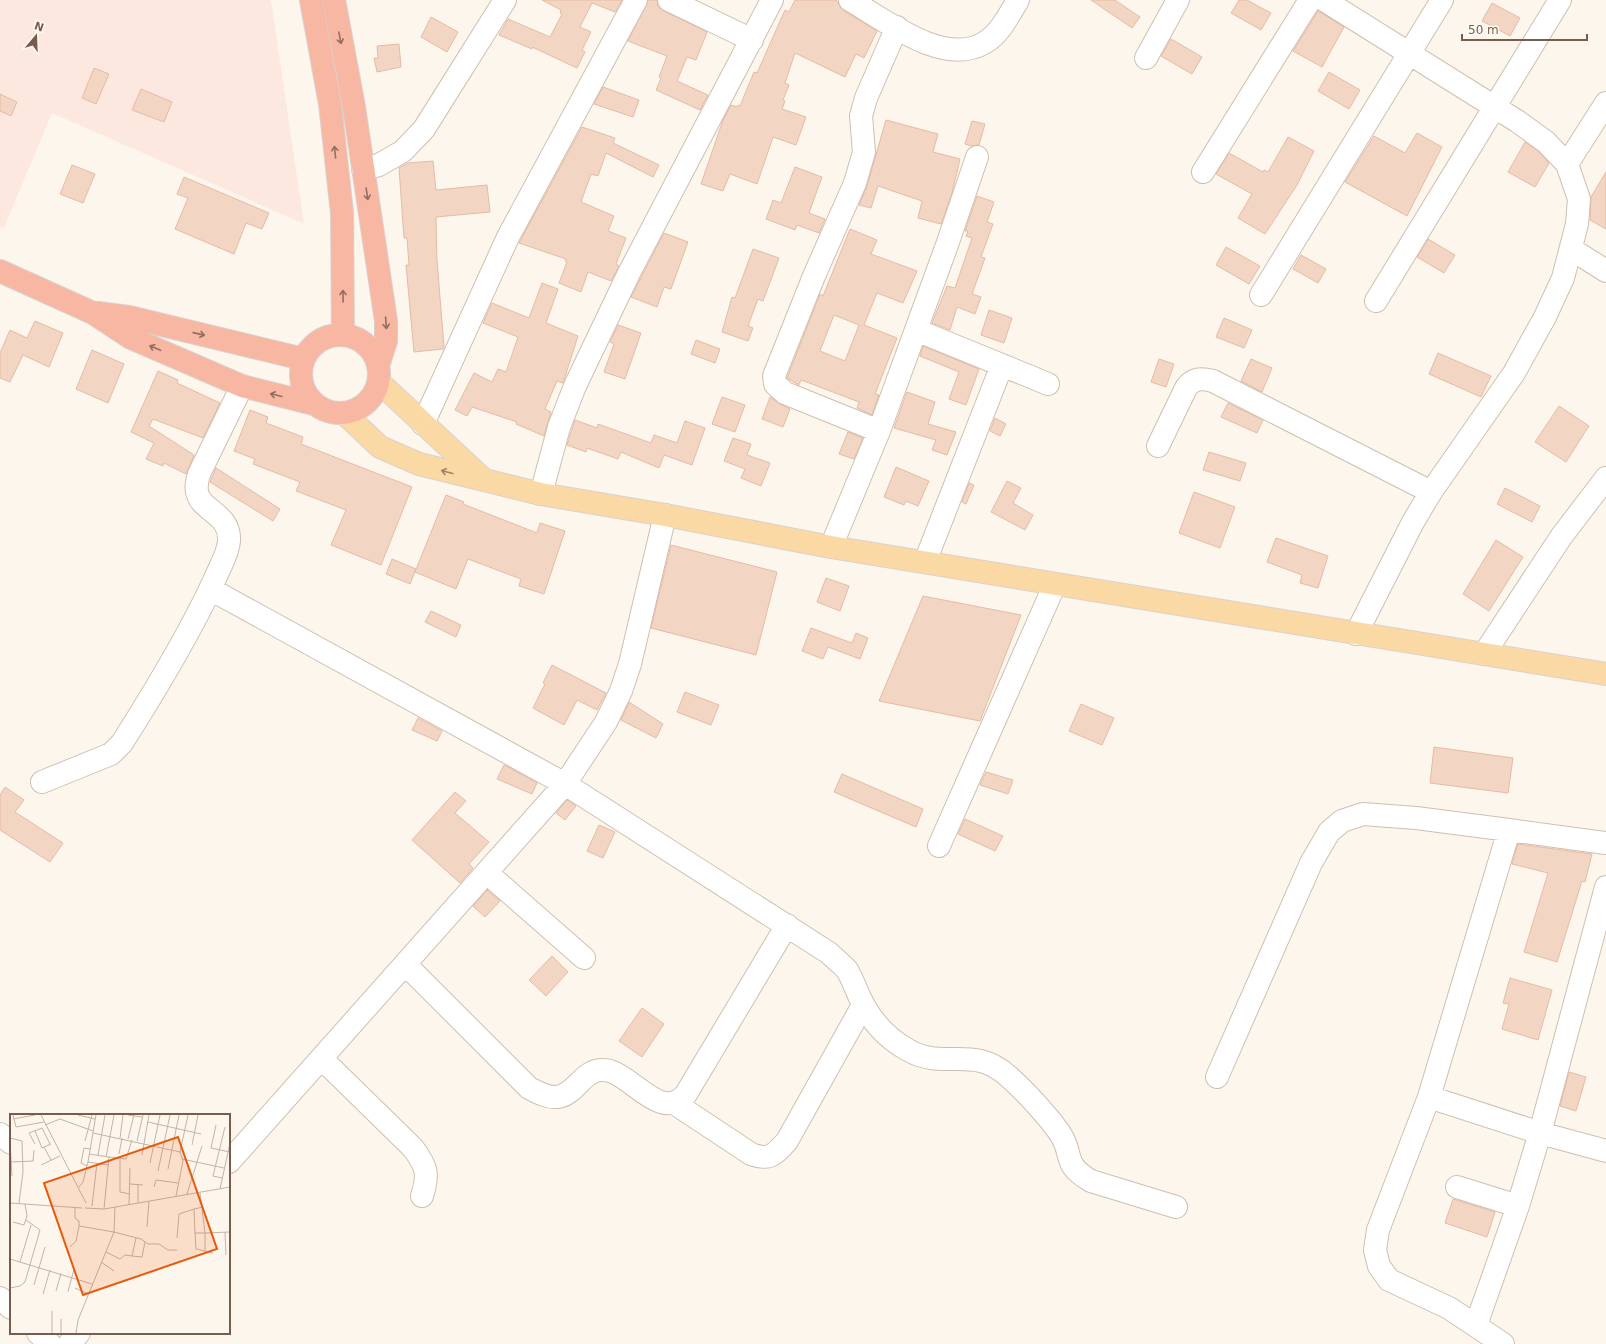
<svg xmlns="http://www.w3.org/2000/svg" width="1606" height="1344" viewBox="0 0 1606 1344" font-family="'DejaVu Sans',sans-serif">
<style>
.commercial{fill:#fde8e0}
.building{fill:#f3d5c3;stroke:#e6bba3;fill-rule:evenodd}
.lines{fill:none;stroke-linecap:round;stroke-linejoin:round}
.minor-casing{stroke:#d1beb0;stroke-width:24}
.major-casing{stroke:#dad1cd;stroke-width:24}
.highway-casing{stroke:#dad1cd;stroke-width:24}
.minor{stroke:#fff;stroke-width:22}
.major{stroke:#fbd9a5;stroke-width:22}
.highway{stroke:#f7b7a3;stroke-width:22}
.oneway{stroke:#936e5e}
.oneway2{stroke:#a18267}
.inset-road{fill:none;stroke:#c5b3a7;stroke-width:1}
.view{fill:#e8590c;fill-opacity:0.15;stroke:#e8590c;stroke-width:2}
.inset-edge{fill:none;stroke:#7a5c4d;stroke-width:2}
</style>
<rect width="100%" height="100%" fill="#fdf6ec"/>
<path class="commercial" d="M 0,0 L 271,0 L 304,224 L 52,113 L 4,228 L 0,227 Z"/>
<path class="building" d="M 542,0 L 622,0 L 615,12 L 592,3 L 580,27 L 591,32 L 582,50 L 585,52 L 577,68 L 532,47 L 532,49 L 499,35 L 508,19 L 550,37 L 562,14 L 560,13 L 561,10 Z
M 648,0 L 657,0 L 658,7 L 664,11 L 707,32 L 696,60 L 687,57 L 677,81 L 708,95 L 700,110 L 656,90 L 661,78 L 659,77 L 667,56 L 628,41 Z
M 795,0 L 836,0 L 844,11 L 877,31 L 864,58 L 856,54 L 845,77 L 795,53 L 785,83 L 789,85 L 783,100 L 785,101 L 782,109 L 806,117 L 796,145 L 773,137 L 757,184 L 730,174 L 723,191 L 701,184 L 723,120 L 731,105 L 737,107 L 738,105 L 740,106 L 754,72 L 757,73 L 785,10 L 789,12 Z
M 1091,0 L 1115,0 L 1140,17 L 1132,28 Z
M 1239,0 L 1247,0 L 1271,13 L 1261,30 L 1231,13 Z
M 1492,3 L 1520,18 L 1510,36 L 1482,21 Z
M 1318,11 L 1344,27 L 1322,67 L 1293,51 Z
M 431,17 L 458,32 L 447,52 L 421,37 Z
M 1171,39 L 1202,57 L 1192,74 L 1161,56 Z
M 399,44 L 401,67 L 377,72 L 374,58 L 378,58 L 377,46 Z
M 94,68 L 109,74 L 96,104 L 82,98 Z
M 1329,72 L 1360,90 L 1349,109 L 1318,91 Z
M 603,87 L 639,100 L 633,117 L 594,104 Z
M 141,89 L 172,102 L 164,122 L 132,110 Z
M 0,94 L 17,102 L 11,116 L 0,111 Z
M 886,120 L 938,134 L 933,152 L 960,159 L 952,193 L 941,224 L 918,218 L 922,201 L 878,186 L 871,208 L 859,205 L 867,186 Z
M 972,121 L 985,124 L 979,145 L 971,146 L 965,144 Z
M 582,127 L 615,138 L 613,143 L 659,165 L 653,177 L 606,153 L 598,176 L 591,174 L 581,202 L 614,216 L 608,231 L 626,238 L 616,264 L 619,266 L 611,281 L 588,272 L 581,292 L 559,283 L 567,262 L 565,261 L 566,259 L 519,243 Z
M 1417,133 L 1442,147 L 1407,216 L 1345,182 L 1374,136 L 1405,153 Z
M 1288,137 L 1314,151 L 1297,185 L 1265,234 L 1238,218 L 1252,194 L 1216,174 L 1229,153 L 1263,172 L 1264,170 L 1268,172 Z
M 1525,142 L 1538,151 L 1549,163 L 1535,187 L 1508,172 Z
M 433,161 L 436,190 L 487,185 L 490,212 L 436,217 L 437,260 L 444,347 L 443,349 L 414,352 L 406,265 L 409,265 L 407,238 L 404,238 L 399,168 L 408,163 Z
M 72,165 L 95,174 L 83,203 L 60,194 Z
M 795,167 L 822,177 L 809,213 L 825,219 L 819,233 L 797,225 L 795,230 L 766,219 L 773,200 L 781,203 Z
M 1606,172 L 1606,229 L 1590,220 L 1591,197 Z
M 184,177 L 269,213 L 262,229 L 246,223 L 234,254 L 175,229 L 188,198 L 177,194 Z
M 977,196 L 994,202 L 987,222 L 993,224 L 981,257 L 985,258 L 972,294 L 981,297 L 975,314 L 957,307 L 950,330 L 932,323 L 947,286 L 955,288 L 972,238 L 966,236 L 968,231 L 965,231 Z
M 850,229 L 877,240 L 871,254 L 917,271 L 903,303 L 877,293 L 864,325 L 897,338 L 875,394 L 879,395 L 872,415 L 857,408 L 859,402 L 804,381 L 801,380 L 799,385 L 787,378 L 820,294 L 823,296 ZM 834,315 L 859,325 L 845,361 L 820,351 Z
M 664,233 L 688,242 L 671,289 L 664,287 L 657,307 L 631,297 Z
M 1428,239 L 1455,255 L 1444,273 L 1417,257 Z
M 1226,247 L 1260,266 L 1249,284 L 1216,265 Z
M 753,249 L 779,258 L 763,301 L 758,299 L 748,326 L 753,328 L 748,341 L 722,332 L 732,297 L 735,298 Z
M 1301,255 L 1326,269 L 1318,283 L 1293,269 Z
M 542,283 L 558,289 L 546,323 L 578,336 L 563,383 L 557,381 L 545,409 L 551,412 L 544,436 L 516,424 L 517,422 L 472,407 L 467,416 L 455,410 L 474,373 L 492,382 L 498,369 L 506,372 L 518,337 L 483,323 L 492,303 L 529,318 Z
M 989,310 L 1012,318 L 1004,343 L 981,335 Z
M 1224,318 L 1252,330 L 1244,348 L 1216,337 Z
M 35,321 L 63,333 L 49,367 L 23,355 L 10,382 L 0,378 L 0,353 L 10,330 L 27,338 Z
M 618,325 L 641,333 L 625,379 L 604,372 L 614,344 L 610,342 Z
M 696,340 L 720,349 L 715,363 L 691,354 Z
M 923,346 L 979,369 L 966,405 L 949,399 L 959,372 L 920,356 Z
M 92,350 L 124,364 L 108,403 L 76,389 Z
M 1438,353 L 1491,376 L 1481,397 L 1429,374 Z
M 1159,359 L 1174,364 L 1166,387 L 1151,382 Z
M 1251,359 L 1272,368 L 1262,392 L 1241,381 Z
M 158,371 L 178,380 L 177,383 L 220,403 L 203,438 L 153,419 L 149,426 L 194,455 L 186,474 L 164,463 L 163,466 L 146,459 L 154,443 L 131,432 Z
M 907,392 L 935,402 L 928,424 L 956,432 L 947,455 L 932,450 L 936,440 L 894,428 Z
M 722,397 L 745,405 L 735,432 L 712,424 Z
M 770,397 L 780,404 L 790,409 L 783,427 L 762,419 Z
M 1228,403 L 1263,420 L 1257,433 L 1221,417 Z
M 1559,406 L 1589,426 L 1566,462 L 1535,442 Z
M 250,410 L 268,417 L 266,423 L 303,437 L 301,444 L 412,487 L 381,565 L 331,545 L 346,510 L 296,491 L 300,482 L 253,464 L 255,459 L 234,451 Z
M 995,418 L 1006,424 L 1000,436 L 990,431 Z
M 575,420 L 597,428 L 598,424 L 651,443 L 654,435 L 677,443 L 685,421 L 705,428 L 692,465 L 664,455 L 659,468 L 621,452 L 618,459 L 587,448 L 586,452 L 567,445 Z
M 848,432 L 863,438 L 854,459 L 839,454 Z
M 733,438 L 751,444 L 747,455 L 770,463 L 761,486 L 741,478 L 745,469 L 724,461 Z
M 1209,452 L 1246,463 L 1240,481 L 1203,470 Z
M 896,467 L 929,481 L 918,506 L 906,501 L 904,505 L 884,497 Z
M 216,468 L 280,509 L 273,521 L 210,482 Z
M 1007,481 L 1021,488 L 1013,503 L 1033,515 L 1025,530 L 991,512 Z
M 969,483 L 974,485 L 966,504 L 962,502 Z
M 1505,488 L 1540,506 L 1532,522 L 1497,504 Z
M 1194,492 L 1235,507 L 1220,548 L 1179,533 Z
M 446,495 L 464,502 L 463,504 L 537,533 L 540,523 L 565,531 L 544,594 L 519,586 L 521,579 L 468,559 L 456,589 L 415,572 Z
M 1276,538 L 1328,556 L 1318,588 L 1300,583 L 1302,575 L 1267,562 Z
M 1496,540 L 1523,557 L 1489,611 L 1463,594 Z
M 671,545 L 777,572 L 756,655 L 651,628 Z
M 392,559 L 416,569 L 410,584 L 386,574 Z
M 826,578 L 849,586 L 840,611 L 817,602 Z
M 923,596 L 1021,615 L 980,721 L 879,701 Z
M 431,611 L 461,625 L 456,637 L 425,622 Z
M 811,628 L 852,643 L 856,633 L 868,638 L 860,659 L 828,647 L 823,659 L 802,651 Z
M 552,665 L 606,693 L 597,710 L 577,700 L 564,725 L 533,708 L 545,684 L 543,683 Z
M 685,692 L 719,705 L 711,725 L 677,712 Z
M 629,702 L 663,724 L 656,738 L 621,720 Z
M 1081,704 L 1114,718 L 1102,745 L 1069,731 Z
M 418,718 L 442,731 L 437,741 L 412,730 Z
M 1434,747 L 1513,758 L 1508,793 L 1430,783 Z
M 504,765 L 537,783 L 532,794 L 497,779 Z
M 986,772 L 1013,780 L 1008,794 L 980,785 Z
M 842,774 L 923,809 L 916,827 L 834,792 Z
M 5,787 L 24,800 L 15,812 L 63,843 L 50,862 L 0,830 L 0,795 Z
M 455,792 L 466,801 L 455,813 L 489,842 L 469,864 L 473,868 L 460,883 L 412,840 Z
M 567,800 L 576,806 L 565,820 L 556,813 Z
M 965,819 L 1003,836 L 995,851 L 958,834 Z
M 599,825 L 615,832 L 603,858 L 587,851 Z
M 1518,844 L 1592,854 L 1585,882 L 1582,881 L 1557,962 L 1524,952 L 1548,873 L 1512,864 Z
M 487,890 L 500,901 L 485,917 L 473,906 Z
M 552,956 L 568,972 L 546,996 L 529,980 Z
M 1510,978 L 1552,990 L 1538,1040 L 1502,1029 L 1509,1004 L 1503,1003 Z
M 642,1008 L 664,1024 L 642,1057 L 619,1041 Z
M 1569,1072 L 1586,1077 L 1576,1111 L 1560,1106 Z
M 1453,1199 L 1495,1212 L 1487,1237 L 1445,1223 Z"/>
<g class="lines">
<defs>
<path id="minor" d="M 669,0 L 752,40
M 850,0 C 885,20 943,67 984,43 C 1000,34 1009,15 1018,0
M 1324,0 L 1517,121 L 1546,142 L 1567,164 L 1579,199 L 1577,224 L 1563,278 L 1545,317 L 1514,373 L 1431,492 L 1413,522 L 1356,634
M 1146,58 L 1178,0
M 1567,164 L 1606,103
M 363,169 L 379,165 L 403,151 L 424,129 L 505,0
M 1203,172 L 1310,0
M 1571,249 L 1606,271
M 1261,295 L 1442,0
M 1376,301 L 1560,0
M 916,330 L 1048,384
M 423,424 L 508,237 L 636,0
M 879,431 L 785,393 L 775,384 L 774,376 L 814,276 L 855,183 L 864,152 L 861,116 L 866,98 L 897,27
M 1158,446 L 1186,388 C 1193,378 1201,378 1213,381 L 1431,492
M 541,494 L 559,427 L 575,386 L 629,273 L 772,0
M 831,547 L 879,431 L 947,245 L 977,157
M 925,562 L 1002,365
M 210,589 L 565,784 L 829,953 C 835,959 842,964 847,970 C 852,978 856,989 860,998 C 871,1021 886,1038 908,1050 C 944,1071 972,1044 1008,1076 C 1024,1090 1047,1115 1059,1132 C 1075,1154 1060,1163 1091,1181 L 1176,1207
M 1484,654 L 1561,537 L 1606,478
M 42,782 L 111,754 L 122,743 C 155,691 188,637 214,581 C 219,568 228,555 229,541 C 231,515 202,510 198,495 C 195,488 197,482 199,474 L 242,386
M 939,846 L 1055,584
M 487,873 L 584,958
M 1606,887 L 1540,1133 L 1606,1151
M 406,965 L 529,1088 C 537,1092 547,1098 557,1097 C 578,1095 583,1064 610,1071 C 634,1078 662,1122 686,1094 L 787,925
M 322,1059 L 413,1148 C 427,1167 429,1174 422,1196
M 1217,1077 L 1311,863 L 1329,832 L 1342,821 L 1363,814 L 1416,818 L 1509,830
M 1429,1097 L 1378,1230 L 1375,1250 L 1379,1266 L 1389,1280 L 1449,1308 L 1503,1344
M 674,1103 L 751,1154 C 770,1161 774,1155 787,1141 L 863,1005
M 0,1134 L 11,1143
M 229,1162 L 565,784 L 606,722 L 621,691 L 630,664 L 665,515
M 1457,1187 L 1518,1206
M 0,1298 L 11,1308
M 1476,1325 L 1518,1206 L 1540,1133 L 1429,1097 L 1509,830 L 1606,843
M 38,1333 L 50,1344
M 69,1344 L 79,1333"/>
<path id="major" d="M 379,382 L 483,479
M 345,414 L 380,447 L 419,464 L 541,494 L 665,515 L 831,547 L 1606,674"/>
<path id="highway" d="M 311,0 L 330,104 L 342,213 L 343,335
M 334,0 L 354,107 L 386,321 L 386,341 L 378,366
M 0,271 L 93,313 L 131,338 L 242,386 L 314,404
M 98,313 L 129,317 L 303,359
M301 374a39 39 0 1 1 78 0a39 39 0 1 1-78 0Z"/>
</defs>
<use href="#minor" class="minor-casing"/>
<use href="#major" class="major-casing"/>
<use href="#highway" class="highway-casing"/>
<use href="#minor" class="minor"/>
<use href="#major" class="major"/>
<use href="#highway" class="highway"/>
</g>
<defs><path id="oneway-shaft" d="M-6 0H5M1.5-3L5.5 0L1.5 3" fill="none" stroke-width="1.6" stroke-linecap="round" stroke-linejoin="round"/></defs>
<g class="oneway">
<use href="#oneway-shaft" transform="translate(340 38) rotate(79)"/>
<use href="#oneway-shaft" transform="translate(335 152) rotate(-96)"/>
<use href="#oneway-shaft" transform="translate(367 194) rotate(81)"/>
<use href="#oneway-shaft" transform="translate(343 296) rotate(-91)"/>
<use href="#oneway-shaft" transform="translate(386 323) rotate(86)"/>
<use href="#oneway-shaft" transform="translate(199 334) rotate(13)"/>
<use href="#oneway-shaft" transform="translate(155 348) rotate(-157)"/>
<use href="#oneway-shaft" transform="translate(276 395) rotate(-166)"/>
</g>
<use class="oneway2" href="#oneway-shaft" transform="translate(447 472) rotate(-165)"/>
<g transform="translate(10 1114)">
<rect width="220" height="220" fill="#fdf6ec"/>
<path class="inset-road" d="M 3,1 L 6,13 L 34,8M 31,1 L 76,89M 68,1 L 85,5M 118,1 L 132,3M 3,5 L 25,1M 138,8 L 191,20M 35,11 L 50,5 L 83,17M 206,11 L 201,34 L 220,38M 25,17 L 32,34 L 41,30M 83,19 L 170,38 L 173,47 L 166,82M 0,24 L 12,27 L 13,58 L 9,89M 110,24 L 113,1M 118,25 L 124,1M 0,26 L 2,62M 75,27 L 82,1M 127,27 L 133,1M 25,30 L 19,19 L 32,14 L 40,30M 182,31 L 188,1M 34,33 L 41,46M 170,38 L 178,1M 79,40 L 99,43 L 94,95M 109,40 L 112,24M 88,41 L 95,1M 132,41 L 139,1M 96,43 L 104,1M 99,43 L 116,45 L 122,26M 110,45 L 110,78 L 120,80M 172,45 L 214,54M 0,48 L 23,47 L 24,36M 78,48 L 98,51M 140,49 L 150,1M 31,51 L 50,42M 77,52 L 71,49 L 74,34 L 80,35M 158,55 L 169,1M 148,57 L 160,1M 212,64 L 203,62 L 215,13M 120,70 L 133,71M 69,73 L 73,68 L 78,48 L 86,1M 144,73 L 146,66 L 168,69M 210,75 L 220,29M 190,79 L 195,119 L 220,118M 177,80 L 192,32M 0,89 L 72,94M 128,89 L 128,71M 119,91 L 120,54M 82,92 L 87,49M 193,93 L 184,95 L 185,119 L 195,119 L 195,137M 75,94 L 94,95 L 220,73M 3,108 L 14,111 L 17,102 L 15,90M 69,112 L 104,118 L 131,125 L 138,130 L 149,130 L 158,136 L 167,136M 137,113 L 139,87M 215,118 L 216,141M 185,119 L 186,135 L 203,139M 167,124 L 169,100 L 184,95M 60,133 L 66,127 L 69,112 L 69,107 L 65,104 L 65,94M 96,138 L 110,145 L 115,141 L 122,142 L 126,124M 122,142 L 132,143 L 135,128M 0,145 L 82,170M 10,148 L 21,111M 91,148 L 104,157M 24,171 L 35,133M 0,174 L 10,172 L 15,168 L 30,116 L 16,106M 65,174 L 78,180M 46,177 L 51,159M 58,178 L 64,155M 33,180 L 40,156M 42,197 L 42,219M 51,205 L 51,219M 66,219 L 68,206 L 104,118 L 105,93"/>
<path class="view" d="M 168,23 L 207,135 L 73,181 L 34,69 Z"/>
<rect width="220" height="220" class="inset-edge"/>
</g>
<g transform="translate(36 36) rotate(19)" stroke="#fffaf3" stroke-width="3" paint-order="stroke">
<path d="M0-3L7 15L0 10L-7 15Z" fill="#7a5c4d"/>
<text y="-6" font-size="11" font-weight="bold" text-anchor="middle" fill="#7a5c4d">N</text>
</g>
<path d="M1462 34v6h125v-6" fill="none" stroke="#7a5c4d" stroke-width="2"/>
<text x="1468" y="34" font-size="12" fill="#7a5c4d" stroke="#fffaf3" stroke-width="3" paint-order="stroke">50 m</text>
</svg>
